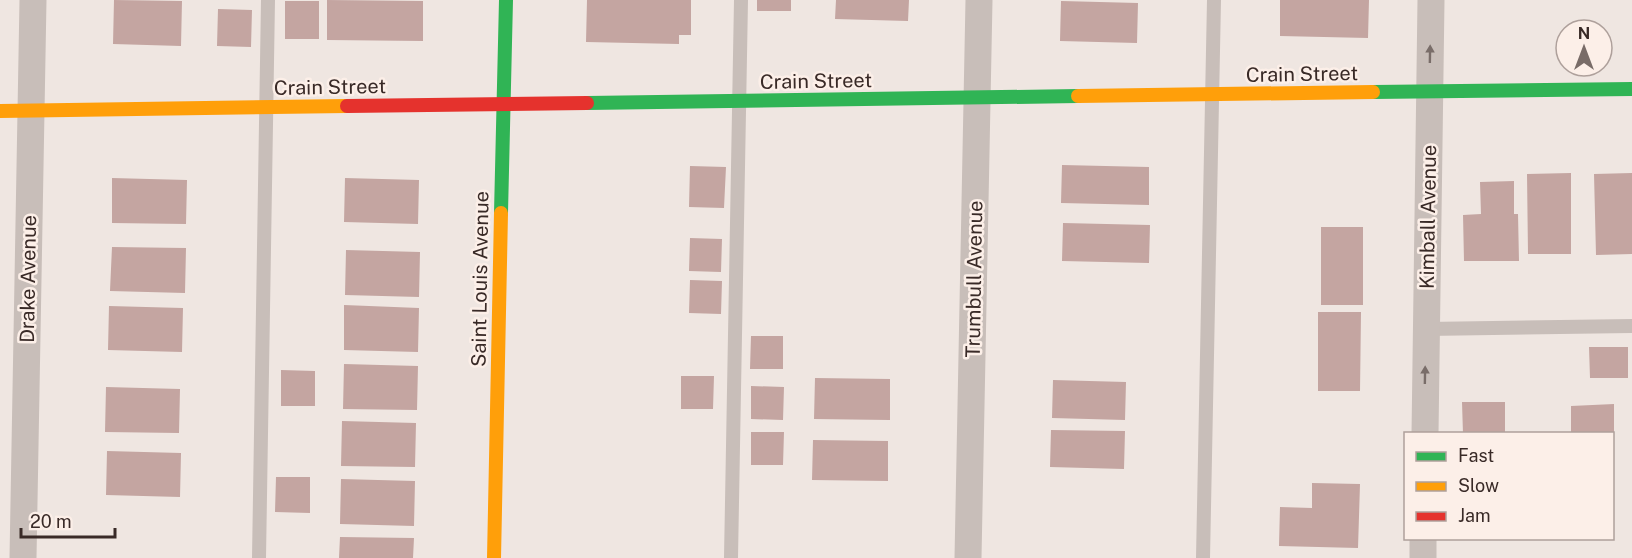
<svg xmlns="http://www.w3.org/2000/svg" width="1632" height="558" viewBox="0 0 1632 558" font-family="'Public Sans',sans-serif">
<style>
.building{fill:#c4a5a1}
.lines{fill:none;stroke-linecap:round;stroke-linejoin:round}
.lane{stroke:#c8beb9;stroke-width:14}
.street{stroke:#c8beb9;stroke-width:27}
.fast{stroke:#30b455;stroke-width:14}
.slow{stroke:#ff9f0a;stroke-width:14}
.jam{stroke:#e5322d;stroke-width:14}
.oneway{fill:#796d69}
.labels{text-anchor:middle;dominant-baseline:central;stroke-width:5;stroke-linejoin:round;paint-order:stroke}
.street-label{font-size:20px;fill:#392a27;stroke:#fcefe8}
</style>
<rect width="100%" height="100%" fill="#efe6e1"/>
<path class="building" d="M 114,0 L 182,1 L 181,46 L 113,44 Z
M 327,0 L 423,1 L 423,41 L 327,40 Z
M 587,0 L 691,0 L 691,35 L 679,35 L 679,44 L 586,42 Z
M 757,0 L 791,0 L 791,11 L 757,11 Z
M 836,0 L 909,0 L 908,21 L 835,19 Z
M 1280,0 L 1369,0 L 1368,38 L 1280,36 Z
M 285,1 L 319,1 L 319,39 L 285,39 Z
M 1061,1 L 1138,3 L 1137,43 L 1060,41 Z
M 218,9 L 252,10 L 251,47 L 217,46 Z
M 1062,165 L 1149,167 L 1149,205 L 1061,203 Z
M 690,166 L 726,167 L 724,208 L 689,207 Z
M 1571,173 L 1571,254 L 1528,254 L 1527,174 Z
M 1632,173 L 1632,254 L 1596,255 L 1594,174 Z
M 112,178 L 187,180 L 186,224 L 112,223 Z
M 345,178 L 419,180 L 418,224 L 344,222 Z
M 1514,181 L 1514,214 L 1518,214 L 1519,261 L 1464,261 L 1463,215 L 1481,214 L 1480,182 Z
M 1063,223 L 1150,225 L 1149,263 L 1062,261 Z
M 1321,227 L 1363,227 L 1363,305 L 1321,305 Z
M 690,238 L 722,239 L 721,272 L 689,271 Z
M 112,247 L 186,248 L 185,293 L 110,291 Z
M 346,250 L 420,252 L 419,297 L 345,295 Z
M 690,280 L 722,281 L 721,314 L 689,313 Z
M 344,305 L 419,308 L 418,352 L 344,350 Z
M 109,306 L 183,308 L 182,352 L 108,350 Z
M 1318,312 L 1361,312 L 1360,391 L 1318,391 Z
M 751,336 L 783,336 L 783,369 L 750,369 Z
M 1589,347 L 1628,347 L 1628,378 L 1590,378 Z
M 344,364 L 418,366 L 417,410 L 343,409 Z
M 281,370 L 315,371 L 315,406 L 281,406 Z
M 681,376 L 714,376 L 713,409 L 681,409 Z
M 815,378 L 890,379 L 890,420 L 814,419 Z
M 1053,380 L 1126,382 L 1125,420 L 1052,418 Z
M 751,386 L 784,387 L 783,420 L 751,419 Z
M 106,387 L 180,389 L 179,433 L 105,432 Z
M 1462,402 L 1505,402 L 1505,434 L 1463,434 Z
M 1614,404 L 1614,434 L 1571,434 L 1571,406 Z
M 342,421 L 416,423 L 415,467 L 341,466 Z
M 1051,430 L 1125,431 L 1124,469 L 1050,467 Z
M 751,432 L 784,432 L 783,465 L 751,465 Z
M 813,440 L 888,441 L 888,481 L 812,480 Z
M 107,451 L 181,453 L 180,497 L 106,495 Z
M 276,477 L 310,477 L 310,513 L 275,512 Z
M 341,479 L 415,481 L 414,526 L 340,524 Z
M 1312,483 L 1360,484 L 1358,548 L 1279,546 L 1280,507 L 1312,508 Z
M 340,537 L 414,538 L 413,558 L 339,558 Z"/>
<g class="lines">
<path class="lane" d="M 1426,329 L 1632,326
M 259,558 L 268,0
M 731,558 L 741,0
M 1203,558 L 1214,0"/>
<path class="street" d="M 1425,434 L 1431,0
M 23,558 L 33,0
M 968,558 L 979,0
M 1423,558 L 1423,538"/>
<path class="fast" d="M 1373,92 L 1632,89
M 587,103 L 1078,96
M 501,213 L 506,0"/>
<path class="slow" d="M 1078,96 L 1373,92
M 0,111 L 347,106
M 494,558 L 501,213"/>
<path class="jam" d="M 347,106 L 587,103"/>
</g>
<defs><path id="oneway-solid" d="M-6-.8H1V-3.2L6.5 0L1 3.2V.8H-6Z" transform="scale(1.5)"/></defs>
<g class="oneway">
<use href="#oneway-solid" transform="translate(1430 54) rotate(-89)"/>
<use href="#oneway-solid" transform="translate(1425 375) rotate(-89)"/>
</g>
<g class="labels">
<g class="street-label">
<text transform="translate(1302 74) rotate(-1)">Crain Street</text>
<text transform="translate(816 81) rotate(-1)">Crain Street</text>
<text transform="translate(330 87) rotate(-1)">Crain Street</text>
<text transform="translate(1428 217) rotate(-89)">Kimball Avenue</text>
<text transform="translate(28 279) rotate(-89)">Drake Avenue</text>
<text transform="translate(480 279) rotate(-89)">Saint Louis Avenue</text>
<text transform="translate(974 279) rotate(-89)">Trumbull Avenue</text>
</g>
</g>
<rect x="1404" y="432" width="210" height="108" fill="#fcefe8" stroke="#aea09b" stroke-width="1.5"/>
<rect x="1416" y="452" width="30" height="9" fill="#30b455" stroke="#aea09b" stroke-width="1.5"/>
<text x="1458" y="462" font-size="18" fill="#392a27">Fast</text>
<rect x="1416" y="482" width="30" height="9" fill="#ff9f0a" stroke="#aea09b" stroke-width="1.5"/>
<text x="1458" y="492" font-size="18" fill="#392a27">Slow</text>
<rect x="1416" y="512" width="30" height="9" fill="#e5322d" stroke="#aea09b" stroke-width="1.5"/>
<text x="1458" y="522" font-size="18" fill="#392a27">Jam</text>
<g transform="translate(1584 48)"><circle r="28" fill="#fcefe8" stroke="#aea09b" stroke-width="1.5"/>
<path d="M0-4.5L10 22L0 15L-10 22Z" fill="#796c68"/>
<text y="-9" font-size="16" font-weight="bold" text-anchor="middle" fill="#392a27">N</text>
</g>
<path d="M21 528v9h94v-9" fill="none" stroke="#392a27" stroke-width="3"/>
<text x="30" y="528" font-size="18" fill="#392a27" stroke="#fcefe8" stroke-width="4.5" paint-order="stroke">20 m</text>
</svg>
